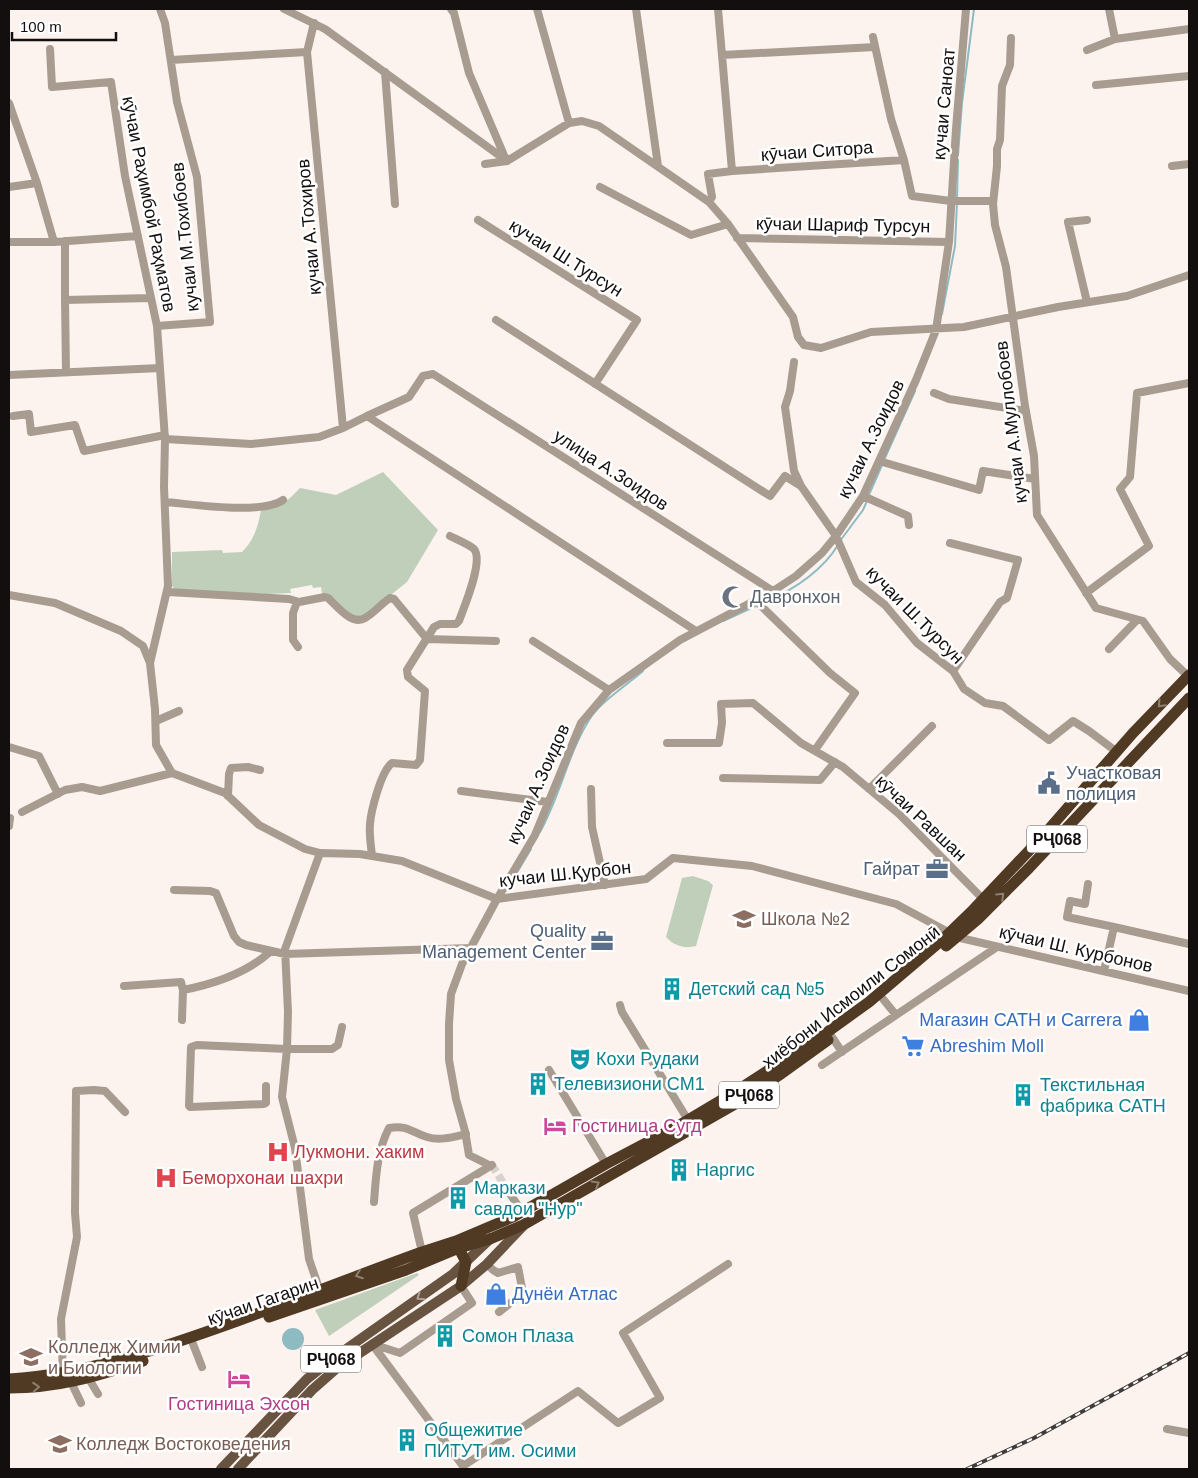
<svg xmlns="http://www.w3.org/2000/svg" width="1198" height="1478" viewBox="0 0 1198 1478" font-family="Arial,sans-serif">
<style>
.green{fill:#bfcfba}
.water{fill:#8ebac1}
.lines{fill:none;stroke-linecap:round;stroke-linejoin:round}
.stream{stroke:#8ebac1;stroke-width:2}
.minor-tunnel{stroke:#d9d1cd;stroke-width:8;stroke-dasharray:8 4;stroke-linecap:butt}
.minor{stroke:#a89c91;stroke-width:8}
.major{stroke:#685340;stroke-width:10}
.highway{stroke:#513a24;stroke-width:11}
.rail-casing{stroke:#403c3a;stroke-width:4}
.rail{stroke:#fff;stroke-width:2;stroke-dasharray:5.5;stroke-linecap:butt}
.oneway{stroke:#8e7f71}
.oneway2{stroke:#aca096}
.labels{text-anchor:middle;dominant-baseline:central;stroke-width:5;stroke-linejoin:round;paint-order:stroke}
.shield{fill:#fff;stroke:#595756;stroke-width:1}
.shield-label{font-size:16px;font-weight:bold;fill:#120f0e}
.street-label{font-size:18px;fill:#120f0e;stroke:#fff}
.worship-label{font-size:18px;fill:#5b616d;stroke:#fff;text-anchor:start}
.service-label{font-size:18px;fill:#4e5e75;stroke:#fff;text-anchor:end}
.education-label{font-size:18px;fill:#785e54;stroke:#fff;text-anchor:start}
.culture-label{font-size:18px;fill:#0d838f;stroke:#fff;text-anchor:start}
.shop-label{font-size:18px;fill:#366cbe;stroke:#fff;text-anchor:start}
.hotel-label{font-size:18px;fill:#b23c85;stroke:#fff;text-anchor:start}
.health-label{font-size:18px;fill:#be3a42;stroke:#fff;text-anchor:start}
</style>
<rect width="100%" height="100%" fill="#fcf3ef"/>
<path class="green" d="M 383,472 L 438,530 L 407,582 L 362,618 L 354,619 L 322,594 L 321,587 L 313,588 L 312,585 L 290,589 L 291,593 L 267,594 L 177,592 L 172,586 L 172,552 L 222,550 L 223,553 L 242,552 C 254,540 258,527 261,510 C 279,508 288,501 300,488 L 336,495 Z
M 693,876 L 708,881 L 713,885 L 696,946 C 685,949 674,946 666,937 L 682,878 Z
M 417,1273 L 419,1275 L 329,1336 L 315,1310 Z"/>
<path class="water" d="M613 1127a7 7 0 1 1 14 0a7 7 0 1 1-14 0Z
M282 1339a11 11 0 1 1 22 0a11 11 0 1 1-22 0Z"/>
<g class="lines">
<path class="stream" d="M 958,155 L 962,103 L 974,9
M 957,198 L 958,160
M 942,314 L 955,246 L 957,203
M 884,460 L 915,391
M 868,497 L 882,465
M 840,541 L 863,510 L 867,501
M 762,604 C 791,591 821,573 838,545
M 723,621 L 758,605
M 540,832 C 560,796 568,754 589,720 C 600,702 627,685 643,671
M 506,891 L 531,849"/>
<path class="minor-tunnel" d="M 492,1165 L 505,1186"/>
<path class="minor" d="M 284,9 L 325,29 L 507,161
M 451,9 L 454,13 L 469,73 L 506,160
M 537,9 L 569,123
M 636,9 L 658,166
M 718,9 L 732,171
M 1109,9 L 1115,39
M 314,23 L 307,52 L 343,428
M 873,37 L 891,119 L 904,160
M 1011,38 L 1010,65 L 1002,86 L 1000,140 L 997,149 L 997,166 L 993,204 L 995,225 L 1006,267 L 1025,406 L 1034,456 L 1037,515 L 1096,608 L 1143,621 L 1170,659 L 1188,676
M 50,49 L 52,87 L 111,82 L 125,176 L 157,326 L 165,439 L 164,487 L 168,586 L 150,663
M 1087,50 L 1115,39 L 1189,29
M 722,55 L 875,47
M 171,60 L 307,52
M 385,72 L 395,204
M 1096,85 L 1189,76
M 9,103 L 37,183
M 485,164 L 507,161 L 569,123 L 582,121 L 599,126 L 709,202 L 728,224 L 793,317 L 798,337 L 804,345 L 821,348 L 871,332 L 964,327 L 1058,307 L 1127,296 L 1189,275
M 1172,166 L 1189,164
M 9,187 L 37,183 L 54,242 L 138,236
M 600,187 L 691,235 L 728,224
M 709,202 L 712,197 L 708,174 L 732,171 L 904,160 L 912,196 L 951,201 L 993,201
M 478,220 L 637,320 L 595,384
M 737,238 L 949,242
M 65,241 L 65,300 L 151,298
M 9,242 L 54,242
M 65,300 L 66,372
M 1087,302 L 1068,222 L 1087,220
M 496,320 L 770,496 L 785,476 L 801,486
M 157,326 L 210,322 L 197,177 L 177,102 L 165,23 L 160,9
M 794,362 L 790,391 L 785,407 L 794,471 L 801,486 L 836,536 L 856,582 L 885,605 L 917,643 L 953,671 L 964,689 L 985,703 L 1003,706 L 1049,740 L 1073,721 L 1089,731 L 1117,752
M 9,375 L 160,368
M 934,393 L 949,399 L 1026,411
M 13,416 L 29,414 L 31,432 L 75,425 L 84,451 L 165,435
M 367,416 L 409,397 L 423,376 L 433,374 L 773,591
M 165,439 L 251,444 L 319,437 L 343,428 L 367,416 L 696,631
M 879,461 L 979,490 L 983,471 L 1035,479
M 863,496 L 908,516 L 909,525
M 165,502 C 191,504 263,515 283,500
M 950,543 L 1018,560 L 1007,598 L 1000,602 L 953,671
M 168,592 L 289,599 L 299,602 L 325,597 L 328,598 C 337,606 352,626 365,618 C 374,613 381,604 390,598 L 394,599 L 427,639 L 496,641
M 1086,593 L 1149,546 L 1120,489 L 1130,477 L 1137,393 L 1189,383
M 9,595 L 55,603 L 121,631 L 143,646 L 150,663 L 155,709 L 156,745 L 172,773 L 225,793 L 259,825 L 305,849 L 320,853 L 360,854 L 402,861 L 497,899 L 646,879 L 673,858 L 752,866 L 896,904 L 950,933
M 755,600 L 830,673 L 855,693 L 815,750
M 297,602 L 293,613 L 293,640 L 298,647
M 533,641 L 609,690
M 1109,649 L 1137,620
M 156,721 L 179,711
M 667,743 L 719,743 L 722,723 L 721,704 L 753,703 L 801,743 L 843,767 L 899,814 L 983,899
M 9,747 L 39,756 L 58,794
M 723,778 L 820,780 L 835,762
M 591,789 L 592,827 L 605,885
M 869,789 L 932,726
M 461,791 L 548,802
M 228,796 L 229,774 L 231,768 L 248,767 L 260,770
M 22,812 L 65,790 L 82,787 L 100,791 L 172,773
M 9,826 L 10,818
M 320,853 L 285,949 L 288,1012 L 287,1049 L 282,1097 L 295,1148 L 309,1259 L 321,1294
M 372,856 C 371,845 369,835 370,824 C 371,811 381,771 392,763 L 416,765 L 420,760 L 425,691 L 408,677 L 407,670 L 434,627 L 440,624 L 456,624 L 459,621 C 464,607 484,561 474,549 C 470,545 456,539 450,536
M 1088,884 L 1085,904 L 1070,901 L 1067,917 L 1114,927 L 1104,971
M 174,890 L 210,891 L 216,893 L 234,936 L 239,942 L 246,945 L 285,954 L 471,948
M 1114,927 L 1189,944
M 956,937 L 1189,991
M 124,986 L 181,982 L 183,990
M 883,999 L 896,1015
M 620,1005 L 622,1012 L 688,1120
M 182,1020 L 183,990 C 214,984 247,973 271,951
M 832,1037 L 842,1052
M 822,1065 L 997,947
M 549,1070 L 606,1164
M 266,1086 L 266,1103 L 264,1104 L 190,1107 L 189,1106 L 191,1047 L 197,1045 L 287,1049 L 332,1049 L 338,1045 L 342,1027
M 491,1166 L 469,1155 L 465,1131 L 456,1099 L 449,1060 L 449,1024 L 451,994 L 462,964 L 497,899 L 535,835 L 581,723 L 609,690 L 680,640 L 773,591 L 796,576 L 822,553 L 836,536 L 863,496 L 916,380 L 936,330 L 949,242 L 956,129 L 966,9
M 505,1186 L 522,1212
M 374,1202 C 376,1176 377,1151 389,1128 C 409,1125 410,1132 427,1137 C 440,1141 453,1137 466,1134
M 422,1252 L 413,1213 L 492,1165
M 487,1264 L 493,1270 L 498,1273 L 518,1267 L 523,1293 L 499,1312
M 193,1344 L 202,1367
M 372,1344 L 463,1466 L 578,1391 L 618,1423 L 660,1398 L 623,1333 L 728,1264
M 372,1344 L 400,1353 L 472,1303 L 461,1286
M 63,1376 L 61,1319 L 77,1237 L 75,1213 L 76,1091 L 94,1090 L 105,1091 L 125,1112
M 89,1379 L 98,1394
M 71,1382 L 81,1403
M 1167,1429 L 1189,1433"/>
<path class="major" d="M 221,1469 L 307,1379 L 332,1359 L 453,1274 L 491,1238
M 238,1469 L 312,1390 L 337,1368 L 461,1286 L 487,1264 L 523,1226"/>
<path class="highway" d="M 946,946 L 978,919 L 1029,868 L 1189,698
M 456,1243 L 466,1262 L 461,1286
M 269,1317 L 406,1270 L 459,1248 L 490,1239 L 523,1225 L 737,1103 L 778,1076 L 828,1040
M 9,1379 C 89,1374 165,1347 240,1320 C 300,1298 361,1274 422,1252 L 456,1241 L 513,1217 L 606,1164 L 678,1126 L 730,1095 L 826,1033 L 869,1002 L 942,940 L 971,912 L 1042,837 L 1133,733 L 1189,675
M 9,1388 C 58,1388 98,1376 143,1361"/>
<defs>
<path id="rail" d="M 967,1469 L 1034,1438 L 1189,1353"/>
</defs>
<use href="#rail" class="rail-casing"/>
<use href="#rail" class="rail"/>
</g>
<defs><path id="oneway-chevron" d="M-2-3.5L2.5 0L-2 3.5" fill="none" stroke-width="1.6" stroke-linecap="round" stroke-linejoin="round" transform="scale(1.25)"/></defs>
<g class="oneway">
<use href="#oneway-chevron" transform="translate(1161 704) rotate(133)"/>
<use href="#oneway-chevron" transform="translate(1001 896) rotate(-44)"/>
<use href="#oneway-chevron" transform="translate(596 1184) rotate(-30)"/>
<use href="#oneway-chevron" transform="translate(359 1275) rotate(160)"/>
<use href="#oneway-chevron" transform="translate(36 1387) rotate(-4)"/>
</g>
<use class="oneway2" href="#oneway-chevron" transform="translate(420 1297) rotate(145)"/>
<defs>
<symbol id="mosque-bare" viewBox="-9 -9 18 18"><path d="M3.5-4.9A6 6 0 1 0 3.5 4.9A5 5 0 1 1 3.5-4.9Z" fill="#6b7280" stroke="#fff" stroke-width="2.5" paint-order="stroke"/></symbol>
<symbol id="civic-bare" viewBox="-9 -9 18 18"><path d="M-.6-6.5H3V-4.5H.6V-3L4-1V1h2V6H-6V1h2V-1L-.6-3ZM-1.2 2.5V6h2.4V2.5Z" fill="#5c6f8a" stroke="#fff" stroke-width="2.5" paint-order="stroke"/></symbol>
<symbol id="office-bare" viewBox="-9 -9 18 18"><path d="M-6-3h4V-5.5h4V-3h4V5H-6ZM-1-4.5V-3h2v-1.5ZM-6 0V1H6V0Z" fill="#5c6f8a" stroke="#fff" stroke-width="2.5" paint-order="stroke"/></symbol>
<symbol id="school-bare" viewBox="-9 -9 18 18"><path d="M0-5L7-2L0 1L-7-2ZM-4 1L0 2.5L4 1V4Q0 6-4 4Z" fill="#8d6e63" stroke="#fff" stroke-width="2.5" paint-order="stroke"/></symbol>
<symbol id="building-bare" viewBox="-9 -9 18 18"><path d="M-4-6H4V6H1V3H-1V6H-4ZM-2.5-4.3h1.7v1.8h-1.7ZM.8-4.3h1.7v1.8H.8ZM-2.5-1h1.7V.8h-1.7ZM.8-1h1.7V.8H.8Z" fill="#0f9aa8" stroke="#fff" stroke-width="2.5" paint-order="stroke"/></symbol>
<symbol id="shop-bare" viewBox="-9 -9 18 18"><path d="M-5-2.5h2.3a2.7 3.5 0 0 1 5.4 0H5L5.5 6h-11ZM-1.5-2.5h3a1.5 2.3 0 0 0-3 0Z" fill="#3f7fe0" stroke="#fff" stroke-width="2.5" paint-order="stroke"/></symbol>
<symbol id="supermarket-bare" viewBox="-9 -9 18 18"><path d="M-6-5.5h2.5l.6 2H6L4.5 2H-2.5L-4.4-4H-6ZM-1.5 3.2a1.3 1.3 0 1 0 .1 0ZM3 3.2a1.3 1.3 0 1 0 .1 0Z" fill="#3f7fe0" stroke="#fff" stroke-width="2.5" paint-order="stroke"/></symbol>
<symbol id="theatre-bare" viewBox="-9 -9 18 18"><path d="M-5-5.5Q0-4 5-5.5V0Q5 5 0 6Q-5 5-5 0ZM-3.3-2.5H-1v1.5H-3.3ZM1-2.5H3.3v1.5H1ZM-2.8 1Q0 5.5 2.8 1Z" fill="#0f9aa8" stroke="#fff" stroke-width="2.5" paint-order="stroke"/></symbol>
<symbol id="hotel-bare" viewBox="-9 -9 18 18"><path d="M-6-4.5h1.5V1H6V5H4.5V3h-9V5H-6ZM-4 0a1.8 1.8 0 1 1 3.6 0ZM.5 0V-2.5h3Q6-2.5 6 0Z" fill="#d1479c" stroke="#fff" stroke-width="2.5" paint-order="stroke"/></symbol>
<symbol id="hospital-bare" viewBox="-9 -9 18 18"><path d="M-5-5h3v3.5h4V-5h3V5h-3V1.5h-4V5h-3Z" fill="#e0444e" stroke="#fff" stroke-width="2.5" paint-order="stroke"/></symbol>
<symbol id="university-bare" viewBox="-9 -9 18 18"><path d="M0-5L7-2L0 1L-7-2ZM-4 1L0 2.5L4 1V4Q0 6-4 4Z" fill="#8d6e63" stroke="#fff" stroke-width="2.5" paint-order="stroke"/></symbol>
</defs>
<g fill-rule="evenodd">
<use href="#mosque-bare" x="717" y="581" width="32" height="32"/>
<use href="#civic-bare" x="1033" y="767" width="32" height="32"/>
<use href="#office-bare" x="921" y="853" width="32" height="32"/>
<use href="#school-bare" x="728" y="903" width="32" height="32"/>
<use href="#office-bare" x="586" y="925" width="32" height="32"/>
<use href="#building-bare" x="656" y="973" width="32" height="32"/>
<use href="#shop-bare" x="1123" y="1004" width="32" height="32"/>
<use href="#supermarket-bare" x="897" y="1030" width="32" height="32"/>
<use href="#theatre-bare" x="564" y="1043" width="32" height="32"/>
<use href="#building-bare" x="522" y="1068" width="32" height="32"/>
<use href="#building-bare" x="1007" y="1079" width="32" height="32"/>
<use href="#hotel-bare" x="539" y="1110" width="32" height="32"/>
<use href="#hospital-bare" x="262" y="1136" width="32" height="32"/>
<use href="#building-bare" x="663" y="1154" width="32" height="32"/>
<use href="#hospital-bare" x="150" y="1162" width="32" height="32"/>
<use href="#building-bare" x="442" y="1182" width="32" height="32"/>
<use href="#shop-bare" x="480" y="1278" width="32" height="32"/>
<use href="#building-bare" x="429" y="1320" width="32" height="32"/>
<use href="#university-bare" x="15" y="1341" width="32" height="32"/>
<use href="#hotel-bare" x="223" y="1363" width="32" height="32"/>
<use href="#building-bare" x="391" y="1424" width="32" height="32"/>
<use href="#university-bare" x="44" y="1428" width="32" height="32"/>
</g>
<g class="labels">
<g class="shield">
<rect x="1027" y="825.5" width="60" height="27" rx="4"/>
<rect x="719" y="1081.5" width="60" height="27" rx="4"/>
<rect x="301" y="1345.5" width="60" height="27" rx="4"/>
</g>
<g class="shield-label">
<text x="1057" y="839">РҶ068</text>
<text x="749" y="1095">РҶ068</text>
<text x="331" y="1359">РҶ068</text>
</g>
<g class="street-label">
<text transform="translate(944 104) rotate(-85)">кучаи Саноат</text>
<text transform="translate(817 151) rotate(-4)">кӯчаи Ситора</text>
<text transform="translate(149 204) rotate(79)">кӯчаи Раҳимбой Раҳматов</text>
<text transform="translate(843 225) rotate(1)">кӯчаи Шариф Турсун</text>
<text transform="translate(309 227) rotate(-95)">кучаи А.Тохиров</text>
<text transform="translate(185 237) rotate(-96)">кучаи М.Тохибоев</text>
<text transform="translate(566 258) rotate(32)">кучаи Ш.Турсун</text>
<text transform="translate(1011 422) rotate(-97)">кучаи А.Муллобоев</text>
<text transform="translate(871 439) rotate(-64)">кучаи А.Зоидов</text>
<text transform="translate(611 470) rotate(33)">улица А.Зоидов</text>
<text transform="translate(915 615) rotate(45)">кучаи Ш.Турсун</text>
<text transform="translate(538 784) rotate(-66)">кучаи А.Зоидов</text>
<text transform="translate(921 818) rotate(43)">кӯчаи Равшан</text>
<text transform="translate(565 874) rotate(-6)">кучаи Ш.Қурбон</text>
<text transform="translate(1076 949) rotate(13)">кӯчаи Ш. Курбонов</text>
<text transform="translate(851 997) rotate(-38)">хиёбони Исмоили Сомонӣ</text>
<text transform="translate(263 1301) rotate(-19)">кӯчаи Гагарин</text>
</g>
<g class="worship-label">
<text x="750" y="597">Давронхон</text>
</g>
<g class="service-label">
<text x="1066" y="773" text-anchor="start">Участковая<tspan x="1066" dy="21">полиция</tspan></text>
<text x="920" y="869">Гайрат</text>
<text x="586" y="931">Quality<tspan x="586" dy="21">Management Center</tspan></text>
</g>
<g class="education-label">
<text x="761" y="919">Школа №2</text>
<text x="48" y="1347">Колледж Химии<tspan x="48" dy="21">и Биологии</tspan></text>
<text x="76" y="1444">Колледж Востоковедения</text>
</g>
<g class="culture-label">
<text x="689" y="989">Детский сад №5</text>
<text x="596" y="1059">Кохи Рудаки</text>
<text x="554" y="1084">Телевизиони СМ1</text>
<text x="1040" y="1085">Текстильная<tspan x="1040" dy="21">фабрика САТН</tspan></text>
<text x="696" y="1170">Наргис</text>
<text x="474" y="1188">Маркази<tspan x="474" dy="21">савдои "Нур"</tspan></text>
<text x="462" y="1336">Сомон Плаза</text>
<text x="424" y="1430">Общежитие<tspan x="424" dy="21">ПИТУТ им. Осими</tspan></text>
</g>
<g class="shop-label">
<text x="1122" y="1020" text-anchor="end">Магазин САТН и Carrera</text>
<text x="930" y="1046">Abreshim Moll</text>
<text x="512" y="1294">Дунёи Атлас</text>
</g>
<g class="hotel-label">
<text x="572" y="1126">Гостиница Сугд</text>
<text x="239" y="1404" text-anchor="middle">Гостиница Эхсон</text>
</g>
<g class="health-label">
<text x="294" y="1152">Лукмони. хаким</text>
<text x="182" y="1178">Беморхонаи шахри</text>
</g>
</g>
<rect width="1198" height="1478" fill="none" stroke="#120f0e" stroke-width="20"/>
<path d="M12 32v8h104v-8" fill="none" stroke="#120f0e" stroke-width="2.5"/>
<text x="20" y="32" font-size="15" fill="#120f0e" stroke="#ffffff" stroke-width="4" paint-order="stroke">100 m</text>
</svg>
